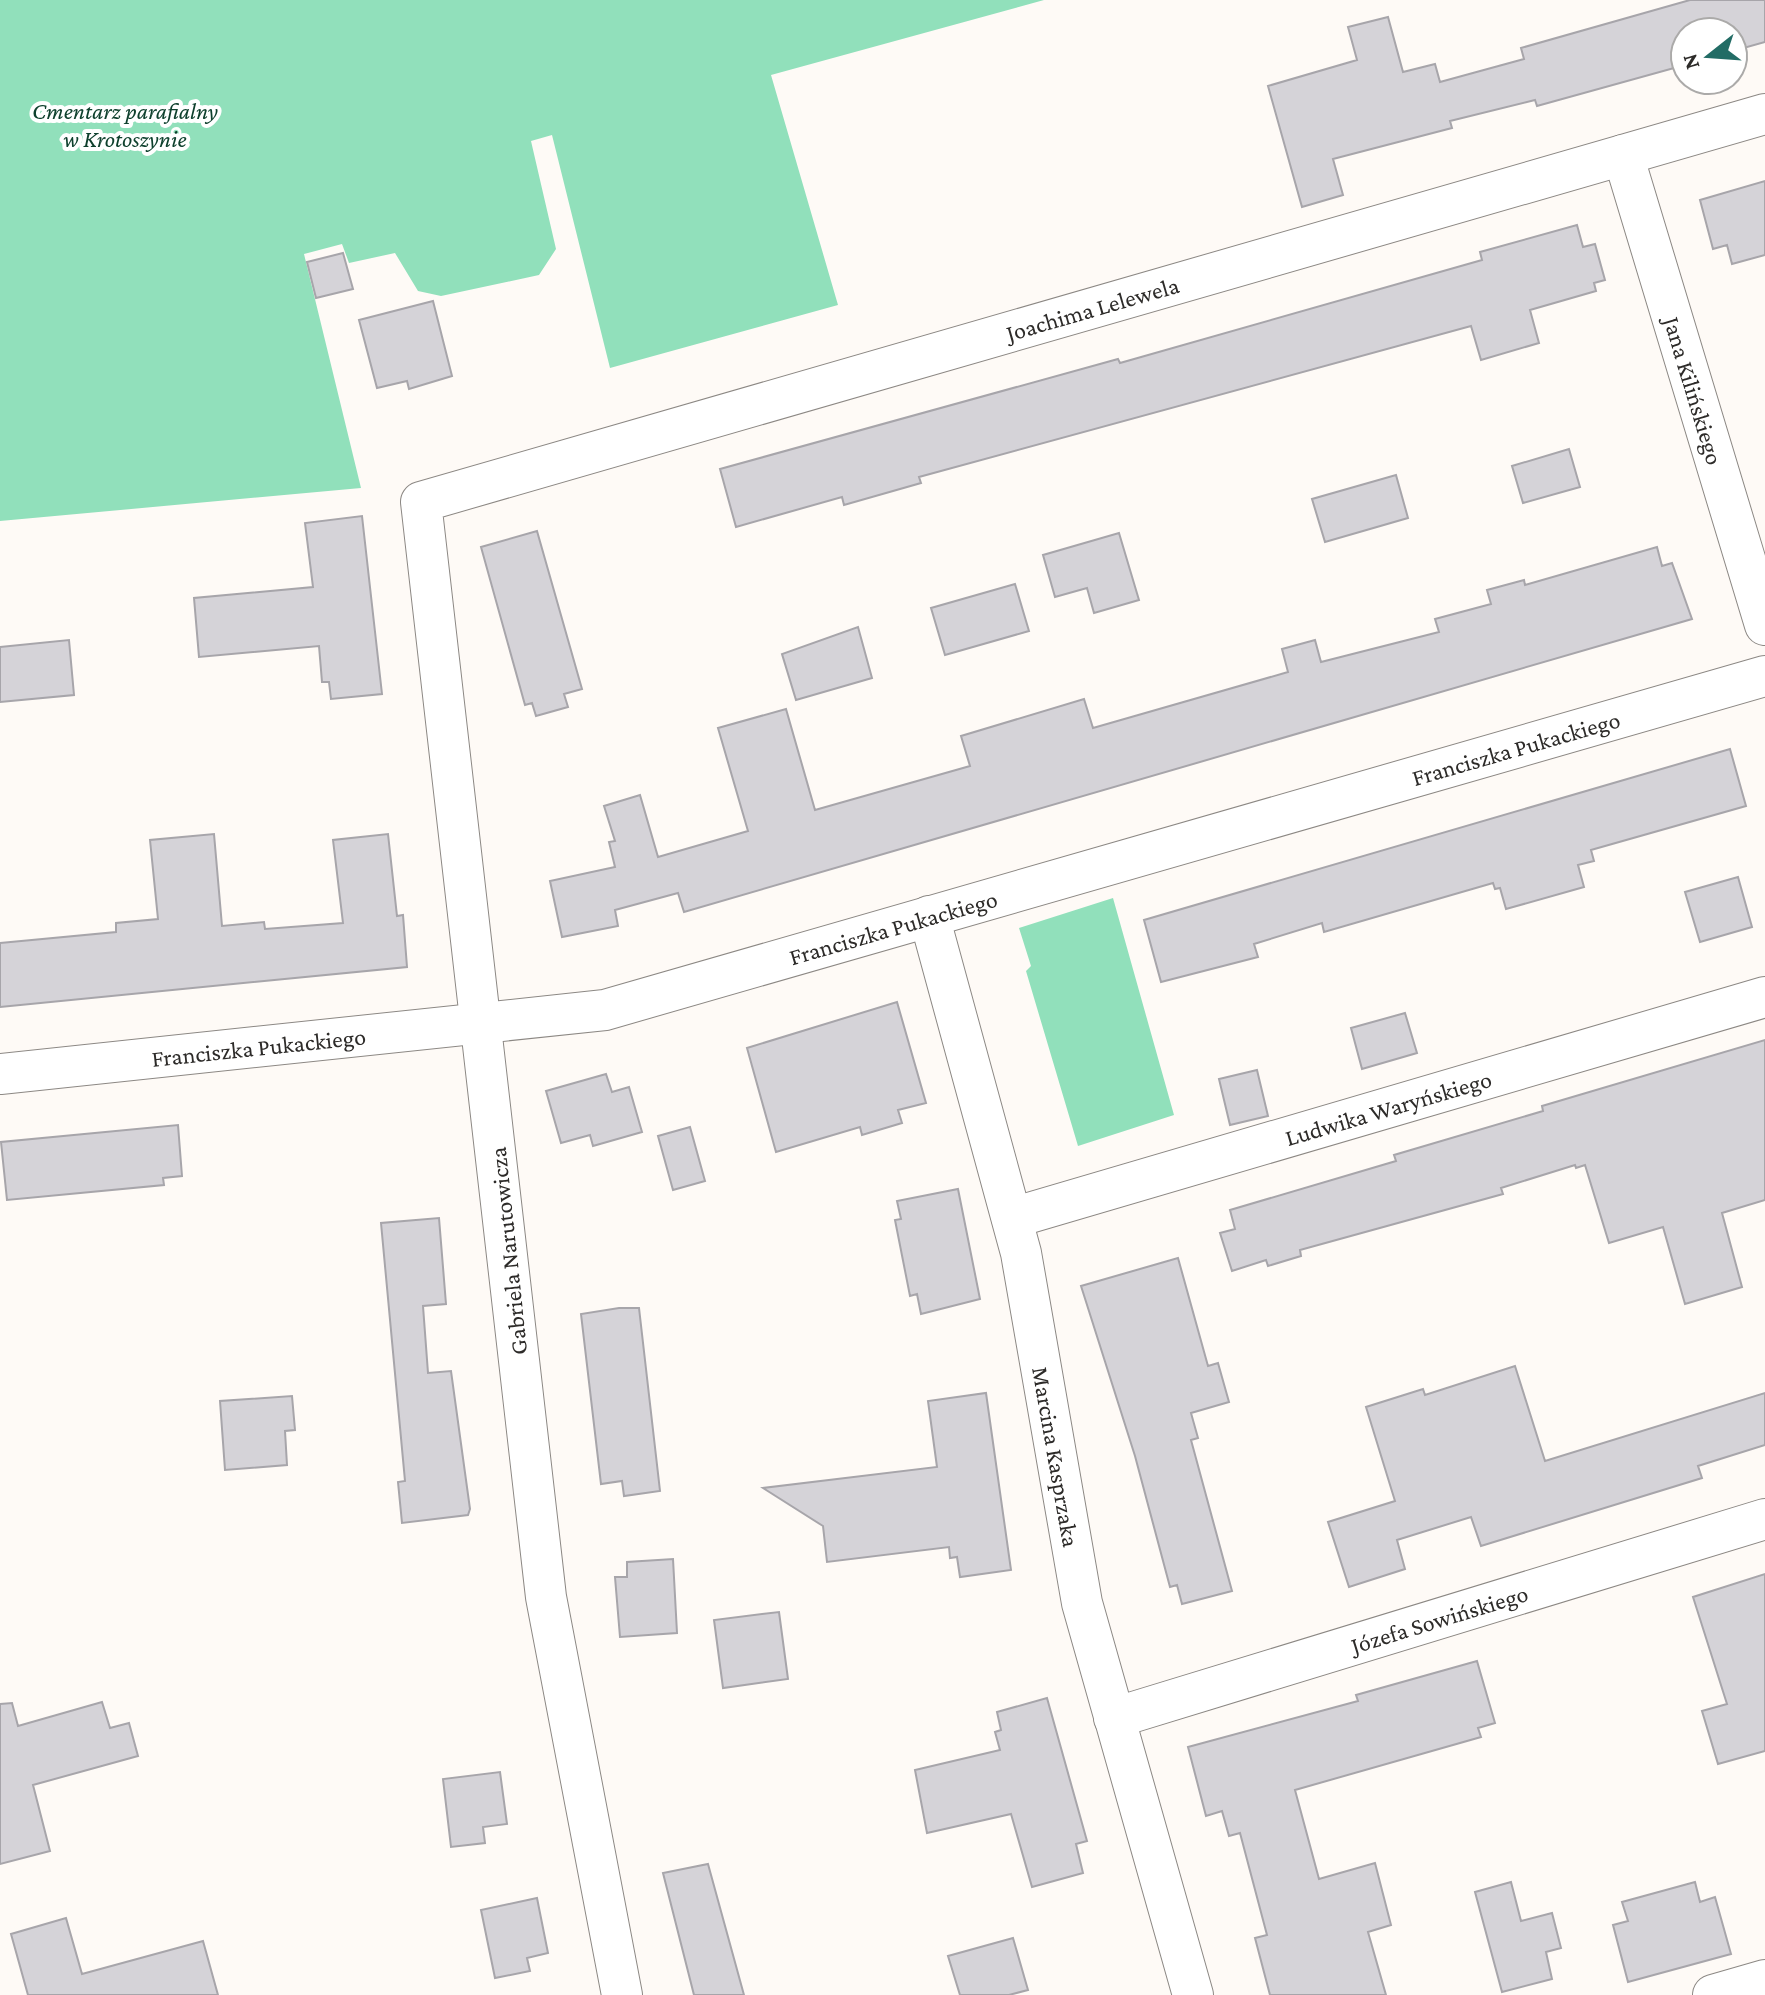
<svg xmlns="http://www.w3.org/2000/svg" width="1765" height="1995" viewBox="0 0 1765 1995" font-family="'Crimson Pro',serif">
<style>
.green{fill:#91e0bb}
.building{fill:#d5d3d8;stroke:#a7a5aa;stroke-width:2}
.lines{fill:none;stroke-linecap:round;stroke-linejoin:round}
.minor-casing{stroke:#8c8884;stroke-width:42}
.minor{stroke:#fff;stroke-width:40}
.labels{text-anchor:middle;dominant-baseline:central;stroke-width:8;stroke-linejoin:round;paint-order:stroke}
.park-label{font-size:24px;font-style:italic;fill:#0e402d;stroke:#fff}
.street-label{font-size:24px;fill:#2d2b29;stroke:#fff}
</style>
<rect width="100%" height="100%" fill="#fefaf6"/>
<path class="green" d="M 0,0 L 1044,0 L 771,75 L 838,305 L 610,368 L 552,135 L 531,141 L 556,249 L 539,275 L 441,296 L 418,291 L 395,253 L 349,263 L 342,244 L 304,254 L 361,488 L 0,521 Z
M 1113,898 L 1174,1115 L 1078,1146 L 1026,971 L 1031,966 L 1019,928 Z"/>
<path class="building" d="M 1690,0 L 1765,0 L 1765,42 L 1733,51 L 1733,32 L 1685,32 L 1685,65 L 1537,106 L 1535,100 L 1450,121 L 1452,128 L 1333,159 L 1343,195 L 1302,207 L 1268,86 L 1357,60 L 1348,27 L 1388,17 L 1403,72 L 1435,64 L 1440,82 L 1524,59 L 1521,48 Z
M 1765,181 L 1765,255 L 1732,264 L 1727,245 L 1713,249 L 1700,200 Z
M 1577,225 L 1583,247 L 1595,244 L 1605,280 L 1594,283 L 1596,291 L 1530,310 L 1539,343 L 1481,360 L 1471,326 L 919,477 L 921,483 L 844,505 L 842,497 L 736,527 L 720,469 L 1118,359 L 1120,363 L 1482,260 L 1480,252 Z
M 343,253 L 353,289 L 316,298 L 307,262 Z
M 433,301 L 452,376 L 409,389 L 407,381 L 377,388 L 359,320 Z
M 1569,449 L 1580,487 L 1523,503 L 1512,466 Z
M 1396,475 L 1408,518 L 1325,542 L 1312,499 Z
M 362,516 L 382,694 L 331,699 L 329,682 L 322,682 L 319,646 L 199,657 L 194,598 L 313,587 L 305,523 Z
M 537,531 L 582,689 L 564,694 L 568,707 L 536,716 L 532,703 L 525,705 L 481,547 Z
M 1119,533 L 1139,600 L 1094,613 L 1087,588 L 1055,597 L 1043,555 Z
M 1657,547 L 1662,566 L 1672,563 L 1692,619 L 684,912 L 678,893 L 615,910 L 618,926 L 562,937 L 550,881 L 615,867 L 609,842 L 615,841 L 604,806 L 640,795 L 658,857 L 748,831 L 718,728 L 786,709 L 815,810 L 970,766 L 961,736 L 1084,699 L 1093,728 L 1288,672 L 1282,649 L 1315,640 L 1321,662 L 1439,632 L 1435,619 L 1491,604 L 1487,590 L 1524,580 L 1525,585 Z
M 1015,584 L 1029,631 L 945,655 L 931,608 Z
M 858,627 L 872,678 L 796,700 L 782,654 Z
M 69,640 L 74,695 L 0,702 L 0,647 Z
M 1730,749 L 1746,806 L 1591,850 L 1594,861 L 1578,865 L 1584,887 L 1506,909 L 1500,888 L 1495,889 L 1493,883 L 1324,932 L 1322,923 L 1254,944 L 1258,957 L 1161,982 L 1144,920 Z
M 214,834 L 222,926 L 264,922 L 265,929 L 343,923 L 333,840 L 388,834 L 397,916 L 403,915 L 407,967 L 0,1007 L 0,943 L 116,932 L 116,923 L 158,919 L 150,840 Z
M 1738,877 L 1752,927 L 1700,942 L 1685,892 Z
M 897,1002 L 926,1103 L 898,1110 L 902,1123 L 862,1135 L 860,1127 L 776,1152 L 747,1048 Z
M 1405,1013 L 1417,1053 L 1362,1069 L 1351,1028 Z
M 1765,1040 L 1765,1200 L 1722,1213 L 1742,1287 L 1685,1304 L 1663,1227 L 1609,1243 L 1585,1165 L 1576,1168 L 1575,1165 L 1501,1188 L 1503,1194 L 1300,1250 L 1301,1256 L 1268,1266 L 1266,1260 L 1232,1271 L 1220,1233 L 1235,1229 L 1230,1210 L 1396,1161 L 1394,1155 L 1543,1111 L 1542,1106 Z
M 1257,1070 L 1268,1116 L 1230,1125 L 1219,1079 Z
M 606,1074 L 612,1092 L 629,1087 L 642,1132 L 593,1146 L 590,1135 L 561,1143 L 546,1091 Z
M 178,1125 L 182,1176 L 163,1178 L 164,1185 L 7,1200 L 1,1142 Z
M 690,1127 L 705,1181 L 673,1190 L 658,1136 Z
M 958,1189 L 980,1299 L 921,1314 L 917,1294 L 910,1296 L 895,1220 L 901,1219 L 897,1201 Z
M 439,1218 L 446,1304 L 423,1306 L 428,1373 L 451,1371 L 470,1509 L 468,1515 L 402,1523 L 398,1482 L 405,1481 L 381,1223 Z
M 1178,1258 L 1208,1366 L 1218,1363 L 1229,1402 L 1191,1413 L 1198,1438 L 1191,1440 L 1232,1591 L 1182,1604 L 1177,1585 L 1170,1587 L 1135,1456 L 1081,1286 Z
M 619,1308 L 639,1308 L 660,1491 L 624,1496 L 622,1481 L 601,1484 L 581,1314 Z
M 1515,1366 L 1545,1461 L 1765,1393 L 1765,1445 L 1698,1466 L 1702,1478 L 1481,1546 L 1471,1517 L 1397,1540 L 1405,1569 L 1349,1587 L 1328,1522 L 1395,1501 L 1366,1407 L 1423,1389 L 1425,1395 Z
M 986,1393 L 1011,1570 L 960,1577 L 957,1557 L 950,1558 L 949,1547 L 827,1562 L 823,1526 L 763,1488 L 937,1467 L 928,1401 Z
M 292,1396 L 295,1430 L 285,1431 L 287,1465 L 225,1470 L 220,1401 Z
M 673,1559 L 677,1633 L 620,1637 L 615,1577 L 627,1577 L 627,1562 Z
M 1765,1574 L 1765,1751 L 1718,1764 L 1702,1711 L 1727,1704 L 1693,1597 Z
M 779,1612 L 788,1679 L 723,1688 L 714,1620 Z
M 1477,1661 L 1495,1723 L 1478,1728 L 1481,1737 L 1295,1790 L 1319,1879 L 1375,1863 L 1391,1925 L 1368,1932 L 1386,1995 L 1270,1995 L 1255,1938 L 1267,1935 L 1240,1833 L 1229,1836 L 1222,1811 L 1206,1816 L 1188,1747 L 1358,1701 L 1356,1695 Z
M 1047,1698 L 1087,1841 L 1076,1844 L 1083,1873 L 1032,1887 L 1011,1814 L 927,1833 L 915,1770 L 1000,1750 L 995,1732 L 1001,1730 L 997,1712 Z
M 102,1702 L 110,1728 L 129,1723 L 138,1756 L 33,1785 L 50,1851 L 0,1864 L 0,1704 L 12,1703 L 18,1726 Z
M 500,1772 L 507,1824 L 483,1827 L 485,1843 L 451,1847 L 443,1779 Z
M 708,1864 L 744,1995 L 694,1995 L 663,1873 Z
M 1511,1882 L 1521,1921 L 1552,1913 L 1561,1948 L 1546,1952 L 1552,1979 L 1502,1992 L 1475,1892 Z
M 1695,1882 L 1700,1902 L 1715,1897 L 1731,1954 L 1628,1982 L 1613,1925 L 1628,1921 L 1622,1902 Z
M 537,1898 L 548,1953 L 527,1958 L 530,1971 L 495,1978 L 481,1910 Z
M 66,1918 L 82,1974 L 203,1941 L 218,1995 L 28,1995 L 11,1934 Z
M 1013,1938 L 1028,1990 L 1009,1995 L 960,1995 L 948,1956 Z"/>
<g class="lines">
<defs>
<g id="minor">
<path id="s1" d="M 1623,155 L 1765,625"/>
<path id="s2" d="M 929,916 L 1021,1253 L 1082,1603 L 1193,1995"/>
<path id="s3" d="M 0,1074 L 605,1010 L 1765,676"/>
<path id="s4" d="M 1012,1218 L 1765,997"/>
<path id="s5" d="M 1114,1718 L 1765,1519"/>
<path id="s6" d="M 622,1995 L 546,1597 L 421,502 L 1765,114"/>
<path d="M 1713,1995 L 1765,1980"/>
</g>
</defs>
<use href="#minor" class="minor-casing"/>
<use href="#minor" class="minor"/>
</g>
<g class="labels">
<g class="park-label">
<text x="125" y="110">Cmentarz parafialny<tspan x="125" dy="28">w Krotoszynie</tspan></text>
</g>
<g class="street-label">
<text stroke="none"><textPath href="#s6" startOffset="2206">Joachima Lelewela</textPath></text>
<text stroke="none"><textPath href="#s1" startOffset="246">Jana Kilińskiego</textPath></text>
<text stroke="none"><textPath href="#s3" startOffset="1556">Franciszka Pukackiego</textPath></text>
<text stroke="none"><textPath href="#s3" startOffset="908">Franciszka Pukackiego</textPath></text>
<text stroke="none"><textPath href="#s3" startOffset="260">Franciszka Pukackiego</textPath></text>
<text stroke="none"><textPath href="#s4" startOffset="392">Ludwika Waryńskiego</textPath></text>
<text transform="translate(508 1251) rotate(-96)">Gabriela Narutowicza</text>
<text stroke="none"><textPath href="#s2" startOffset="556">Marcina Kasprzaka</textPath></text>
<text stroke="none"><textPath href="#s5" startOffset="340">Józefa Sowińskiego</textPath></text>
</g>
</g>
<g transform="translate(1709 56) rotate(253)"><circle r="38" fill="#ffffff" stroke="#abaaa9" stroke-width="2"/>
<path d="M0-6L14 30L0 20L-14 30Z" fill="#226c65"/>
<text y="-12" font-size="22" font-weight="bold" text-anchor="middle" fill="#2d2b29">N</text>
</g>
</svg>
